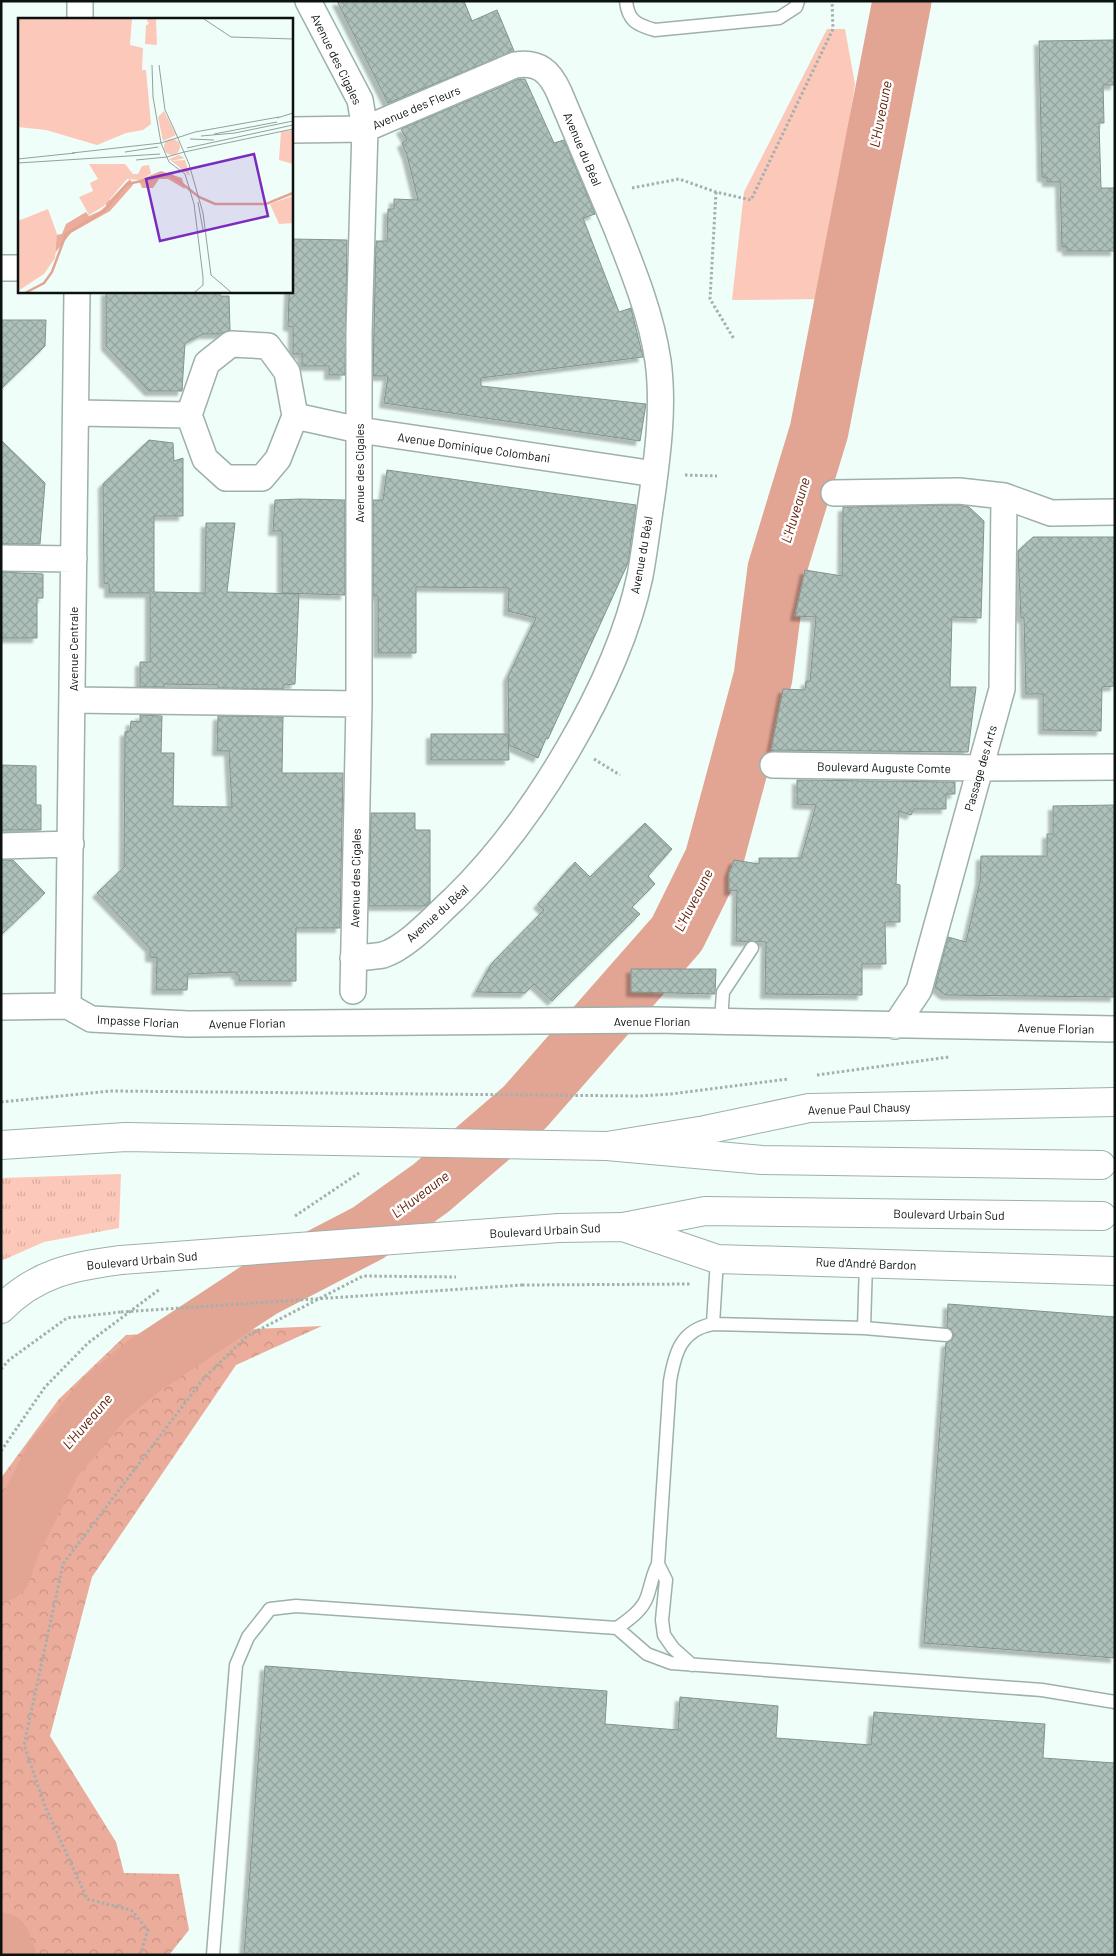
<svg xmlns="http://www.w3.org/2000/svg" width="1116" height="1956" viewBox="0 0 1116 1956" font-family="Barlow,sans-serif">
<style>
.grass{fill:url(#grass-tufts)}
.forest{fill:url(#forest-crowns)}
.green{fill:#fcc8ba}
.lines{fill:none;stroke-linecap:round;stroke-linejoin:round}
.river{stroke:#e2a493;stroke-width:59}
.building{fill:url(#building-cross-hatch);stroke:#82948e;filter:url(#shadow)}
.lane-casing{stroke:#9eb0aa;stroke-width:15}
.street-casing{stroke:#9eb0aa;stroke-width:28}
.secondary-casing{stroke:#9eb0aa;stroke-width:30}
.highway-casing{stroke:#9eb0aa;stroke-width:30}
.path{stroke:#a4b0ac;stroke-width:3;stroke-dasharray:2.5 2.5;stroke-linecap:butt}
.lane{stroke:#fff;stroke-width:12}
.street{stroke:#fff;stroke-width:25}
.secondary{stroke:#fff;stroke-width:28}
.highway{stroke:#fff;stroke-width:28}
.secondary-bridge-casing{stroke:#9eb0aa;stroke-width:30;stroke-linecap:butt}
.path-bridge{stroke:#a4b0ac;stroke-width:3;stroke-dasharray:2.5 2.5;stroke-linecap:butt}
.secondary-bridge{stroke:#fff;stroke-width:28}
.labels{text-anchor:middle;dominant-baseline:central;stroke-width:5;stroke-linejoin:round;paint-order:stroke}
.street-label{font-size:12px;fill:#0c1210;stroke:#fff}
.water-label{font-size:14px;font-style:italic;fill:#601802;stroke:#fff}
.inset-river{fill:none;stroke:#e2a493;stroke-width:2.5}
.inset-road{fill:none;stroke:#94a09c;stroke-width:1}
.view{fill:#7b2cbf;fill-opacity:0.15;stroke:#7b2cbf;stroke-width:2.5}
.inset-edge{fill:none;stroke:#0c1210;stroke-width:2.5}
</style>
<defs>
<pattern id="grass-tufts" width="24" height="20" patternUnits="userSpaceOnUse" patternTransform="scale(1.25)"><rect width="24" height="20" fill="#fcc8ba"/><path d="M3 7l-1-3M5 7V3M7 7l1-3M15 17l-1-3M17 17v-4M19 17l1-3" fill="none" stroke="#d7ab9f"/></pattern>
<pattern id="forest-crowns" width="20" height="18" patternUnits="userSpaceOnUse" patternTransform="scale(1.25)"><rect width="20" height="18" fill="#ebac9b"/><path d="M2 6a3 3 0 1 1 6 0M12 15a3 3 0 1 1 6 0" fill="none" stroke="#c89384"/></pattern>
<pattern id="building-cross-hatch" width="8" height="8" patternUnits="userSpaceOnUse" patternTransform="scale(1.25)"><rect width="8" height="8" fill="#aec0ba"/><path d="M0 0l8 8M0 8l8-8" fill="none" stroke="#94a49f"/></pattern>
<filter id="shadow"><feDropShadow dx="-4.5" dy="4.5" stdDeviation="1" flood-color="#0004"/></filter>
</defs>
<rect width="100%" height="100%" fill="#effef9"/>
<path class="grass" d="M 121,1174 L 119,1228 L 44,1242 L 1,1261 L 1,1178 Z"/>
<path class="forest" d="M 322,1326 L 236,1365 L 92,1577 L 50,1736 L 116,1842 L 124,1873 L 179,1874 L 189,1930 L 169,1955 L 1,1955 L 1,1478 L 59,1399 L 126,1335 Z"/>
<path class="green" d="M 827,29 L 845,29 L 855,84 L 823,299 L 732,300 L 744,192 Z"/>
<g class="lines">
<path class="river" d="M 1,1572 L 11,1544 L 53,1460 L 105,1398 L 145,1365 L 262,1288 L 368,1233 L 431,1188 L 525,1107 L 677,934 L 714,859 L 763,677 L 777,569 L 819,431 L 902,1
M 1,1942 L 6,1955"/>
</g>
<path class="building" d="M 337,1 L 464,1 L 472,21 L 497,10 L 514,51 L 388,103 Z
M 1115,40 L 1115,85 L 1103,85 L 1104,123 L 1099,123 L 1101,188 L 1115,188 L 1115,251 L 1067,251 L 1067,247 L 1062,247 L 1060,182 L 1047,182 L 1047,178 L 1042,177 L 1039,41 Z
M 519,79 L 525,79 L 554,143 L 564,140 L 595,214 L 583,218 L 619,312 L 631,308 L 643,357 L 481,378 L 481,386 L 646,404 L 640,441 L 384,403 L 388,376 L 373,376 L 376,241 L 387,241 L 388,209 L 394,209 L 394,199 L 418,200 L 407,155 L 402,143 L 407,140 L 401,129 Z
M 291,239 L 347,240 L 345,375 L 329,375 L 329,366 L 302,366 L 302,354 L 293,354 L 293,327 L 288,326 Z
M 106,291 L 220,291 L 220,296 L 229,296 L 230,330 L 220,334 L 203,334 L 185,343 L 182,391 L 149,391 L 106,346 Z
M 1,320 L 46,320 L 45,346 L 1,389 Z
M 1,440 L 45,483 L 40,544 L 1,544 Z
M 149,440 L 173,443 L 174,461 L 183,458 L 183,516 L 154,516 L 154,592 L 205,593 L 206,523 L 235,523 L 227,592 L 299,594 L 295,684 L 283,685 L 283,689 L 218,688 L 218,685 L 164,684 L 164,687 L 140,687 L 140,662 L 150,662 L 150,593 L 109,593 L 109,584 L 104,583 L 103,484 Z
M 387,470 L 636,505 L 628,563 L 548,739 L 546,738 L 538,758 L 509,745 L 508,677 L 536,618 L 508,611 L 509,588 L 416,587 L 416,653 L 378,653 L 378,596 L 373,596 L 373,500 L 383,500 Z
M 300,499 L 345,500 L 345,595 L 282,593 L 282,531 L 273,531 L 275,500 Z
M 958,505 L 969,507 L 984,521 L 981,618 L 952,617 L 950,687 L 976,687 L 968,752 L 771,750 L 783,689 L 805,690 L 806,681 L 810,681 L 816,617 L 795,616 L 805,570 L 842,576 L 843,507 Z
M 1033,537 L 1115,537 L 1115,686 L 1102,687 L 1101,731 L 1043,730 L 1043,694 L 1026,694 L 1024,618 L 1021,618 L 1018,551 Z
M 1,572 L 43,574 L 43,598 L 37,598 L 37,638 L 1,638 Z
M 140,715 L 162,716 L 161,753 L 174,753 L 173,806 L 232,807 L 229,751 L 217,751 L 218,716 L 283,717 L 282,773 L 343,773 L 340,928 L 296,928 L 296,981 L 239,981 L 239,975 L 236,975 L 236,972 L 188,974 L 187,990 L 156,990 L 157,958 L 150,957 L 150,948 L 97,893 L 124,867 L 125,732 L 130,731 L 131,721 L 140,722 Z
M 431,734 L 508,734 L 509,760 L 431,760 Z
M 1,765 L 36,766 L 36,805 L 41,805 L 41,830 L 1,830 Z
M 797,780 L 955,782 L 955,794 L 946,794 L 946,809 L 914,809 L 911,815 L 899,811 L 896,884 L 900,885 L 900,922 L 885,922 L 886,964 L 862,964 L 862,995 L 765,994 L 766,942 L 736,941 L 737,890 L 729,891 L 729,873 L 734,860 L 759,864 L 759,858 L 801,858 L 816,805 L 797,804 Z
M 1115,805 L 1115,997 L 945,995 L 935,987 L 948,937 L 966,942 L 980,881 L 981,856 L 1047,856 L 1047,834 L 1053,834 L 1053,806 Z
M 371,813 L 415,813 L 415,830 L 430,830 L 430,902 L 426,906 L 369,906 Z
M 645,823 L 672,849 L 648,876 L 655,884 L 632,907 L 640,914 L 552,1001 L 534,984 L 525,993 L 476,992 L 492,963 L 544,910 L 538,904 L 575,862 L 590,877 Z
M 1,860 L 13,860 L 45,893 L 1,935 Z
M 631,969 L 716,969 L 715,994 L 631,992 Z
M 948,1304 L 1115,1317 L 1115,1658 L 924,1643 L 946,1343 L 952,1340 L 954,1335 L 951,1329 L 947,1327 Z
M 265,1666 L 607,1691 L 605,1724 L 678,1730 L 680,1697 L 778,1706 L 776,1738 L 871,1745 L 874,1712 L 1045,1724 L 1043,1758 L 1115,1763 L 1115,1955 L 244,1955 Z"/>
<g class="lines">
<defs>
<path id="lane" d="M 626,1 C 628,21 637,25 655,30 L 779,18 L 796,7 L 798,1
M 721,1021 L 723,992 L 752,948
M 713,1324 L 717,1259
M 864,1328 L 866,1263
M 658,1564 L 666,1580 L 662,1620 L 664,1635 L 673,1648 L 692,1665
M 617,1628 C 628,1620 642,1611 647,1597 C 651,1586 652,1575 658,1564 L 670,1381 C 675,1352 681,1330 713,1324 L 864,1328 L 946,1335
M 213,1955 L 236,1665 L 248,1637 L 270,1609 L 296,1606 L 617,1628 L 647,1654 L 671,1663 L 1042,1690 L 1115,1702"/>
<path id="street" d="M 308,1 L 360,100 L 365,129 L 359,333 L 359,704 L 353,991
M 80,19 L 80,1
M 291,130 L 365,129 L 515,65 C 539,61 550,72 559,92 C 578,137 597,182 616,227 C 633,270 651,314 658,361 C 664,405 658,452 652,496 C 648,522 645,549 640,576 C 617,684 533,822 454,899 C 435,916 408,947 383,955 C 373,957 363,957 353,958
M 1,268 L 19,268
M 231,344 L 268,346 L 287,372 L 295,416 L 278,459 L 262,478 L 226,478 L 205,459 L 189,415 L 207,363 Z
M 77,413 L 189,415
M 295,416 L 359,430 L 655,474
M 834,493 L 959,491 L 1004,496 L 1051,513 L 1115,512
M 1,558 L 74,559
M 73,700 L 359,704
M 773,765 L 980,768 L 1115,767
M 1,846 L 71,844
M 68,1006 L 77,291
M 1,1007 L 68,1006 L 91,1019 L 188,1024 L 653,1020 L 1115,1029
M 895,1026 L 919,990 L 1002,689 L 1004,496"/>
<path id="secondary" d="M 1,1145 L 126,1137 L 607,1146 L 705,1130 L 809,1108 L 1115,1102
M 559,1228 L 623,1227 L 717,1259 L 1115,1271
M 1,1309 C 36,1273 74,1266 121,1260"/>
<path id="highway" d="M 607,1146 L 762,1160 L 1101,1165
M 623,1227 L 705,1211 L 1102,1216"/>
</defs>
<use href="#lane" class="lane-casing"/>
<use href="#street" class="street-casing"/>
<use href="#secondary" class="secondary-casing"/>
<use href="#highway" class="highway-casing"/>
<path class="path" d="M 632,188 L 679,179 L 716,192 L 751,200 L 833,29 L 832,1
M 716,192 L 710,299 L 734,339
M 685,475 L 717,476
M 594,759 L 620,775
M 817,1075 L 949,1057
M 1,1102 L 110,1091 L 639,1096 L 671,1094 L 788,1079
M 295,1216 L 359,1173
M 522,1285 L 691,1284
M 1,1369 L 9,1360 L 67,1318 L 121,1312
M 1,1451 L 45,1387 L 88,1343 L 160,1289
M 140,1955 L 148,1930 L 131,1910 L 87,1899 L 45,1806 L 24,1745 L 63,1564 L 204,1378 L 247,1336 L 363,1276 L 456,1277"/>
<use href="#lane" class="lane"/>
<use href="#street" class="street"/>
<use href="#secondary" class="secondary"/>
<use href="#highway" class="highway"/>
<defs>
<path id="secondary-bridge" d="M 121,1260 L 559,1228"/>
</defs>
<use href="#secondary-bridge" class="secondary-bridge-casing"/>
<path class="path-bridge" d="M 121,1312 L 522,1285"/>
<use href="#secondary-bridge" class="secondary-bridge"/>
</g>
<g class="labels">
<g class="street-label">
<text transform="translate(337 59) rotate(64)">Avenue des Cigales</text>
<text transform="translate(416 107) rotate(-23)">Avenue des Fleurs</text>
<text transform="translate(583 149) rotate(67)">Avenue du Béal</text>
<text transform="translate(474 447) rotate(8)">Avenue Dominique Colombani</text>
<text transform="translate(359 473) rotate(-90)">Avenue des Cigales</text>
<text transform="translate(641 555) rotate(-80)">Avenue du Béal</text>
<text transform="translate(73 649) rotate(-90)">Avenue Centrale</text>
<text transform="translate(884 767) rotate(1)">Boulevard Auguste Comte</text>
<text transform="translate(980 768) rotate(-74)">Passage des Arts</text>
<text transform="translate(355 878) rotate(-89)">Avenue des Cigales</text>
<text transform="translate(437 913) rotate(-42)">Avenue du Béal</text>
<text transform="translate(138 1021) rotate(3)">Impasse Florian</text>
<text x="652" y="1021">Avenue Florian</text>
<text transform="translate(247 1023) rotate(-1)">Avenue Florian</text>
<text transform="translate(1056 1028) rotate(1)">Avenue Florian</text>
<text transform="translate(859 1108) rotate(-2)">Avenue Paul Chausy</text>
<text transform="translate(949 1214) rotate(1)">Boulevard Urbain Sud</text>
<text transform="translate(545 1230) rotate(-3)">Boulevard Urbain Sud</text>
<text transform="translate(142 1260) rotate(-5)">Boulevard Urbain Sud</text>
<text transform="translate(866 1263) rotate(2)">Rue d'André Bardon</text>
</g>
<g class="water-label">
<text transform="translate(880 114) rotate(-79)">L'Huveaune</text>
<text transform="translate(795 510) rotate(-73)">L'Huveaune</text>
<text transform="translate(693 900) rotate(-63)">L'Huveaune</text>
<text transform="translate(420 1194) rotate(-37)">L'Huveaune</text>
<text transform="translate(87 1421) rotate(-49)">L'Huveaune</text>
</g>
</g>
<g transform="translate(18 18)">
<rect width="275" height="275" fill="#effef9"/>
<path d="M 146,93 L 158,117 L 145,123 L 140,99 ZM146 129a8 8 0 1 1 16 0a8 8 0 1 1-16 0ZM 161,137 L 167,140 L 153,143 L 167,142 L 172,158 L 151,141 Z" fill="#fcc8ba"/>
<path d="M 143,153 L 164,160 L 167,171 L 150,161 L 141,161 L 135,170 L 124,170 L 121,162 ZM 112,161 L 115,167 L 92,193 L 53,215 L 37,235 L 38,217 L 44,216 L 48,206 L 68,194 L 71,198 L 82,193 L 88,188 L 87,182 L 92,182 Z" fill="#ebac9b"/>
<path d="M 0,0 L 114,0 L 112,27 L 125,30 L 124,52 L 128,52 L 133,106 L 125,112 L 108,115 L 79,127 L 28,112 L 0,109 Z" fill="#fcc8ba"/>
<path d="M 128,0 L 138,0 L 139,27 L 127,26 L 128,7 L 131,6 ZM 275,112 L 275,146 L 261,142 L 263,114 ZM 71,146 L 107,146 L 115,156 L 120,156 L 124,148 L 131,147 L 133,156 L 121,162 L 109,161 L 86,188 L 71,197 L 61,179 L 75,173 L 72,165 L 80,161 ZM 275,178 L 275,205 L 261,206 L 252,186 ZM 30,191 L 39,216 L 37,240 L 26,256 L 0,273 L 0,203 Z" fill="#fcc8ba"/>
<path class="inset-river" d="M 7,275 L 26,265 L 34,254 L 48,216 L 86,193 L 109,166 L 153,157 L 181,179 L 197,186 L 248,186 L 275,175"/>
<path class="inset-road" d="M 186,1 L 213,19 L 275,21M 141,47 L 147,92 L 156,111M 259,100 L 275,95M 156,111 L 171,146 L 185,195 L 193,257 L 214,275M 196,116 L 259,104M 183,118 L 217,115 L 275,103M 172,121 L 196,122M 169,130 L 275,107M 107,134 L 140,129M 166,134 L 275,111M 54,135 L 143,125 L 135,79 L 134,47M 149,139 L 166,134M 0,141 L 57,135M 118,142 L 149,139M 0,145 L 142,136M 180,184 L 185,212M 176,275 L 185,267 L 185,259 L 176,186 L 167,156 L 151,144 L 143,125 L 177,114 L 261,99"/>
<path class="view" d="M 236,136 L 250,198 L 142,223 L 128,161 Z"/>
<rect width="275" height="275" class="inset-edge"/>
</g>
<rect width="1116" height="1956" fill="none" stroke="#0c1210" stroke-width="5"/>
</svg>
